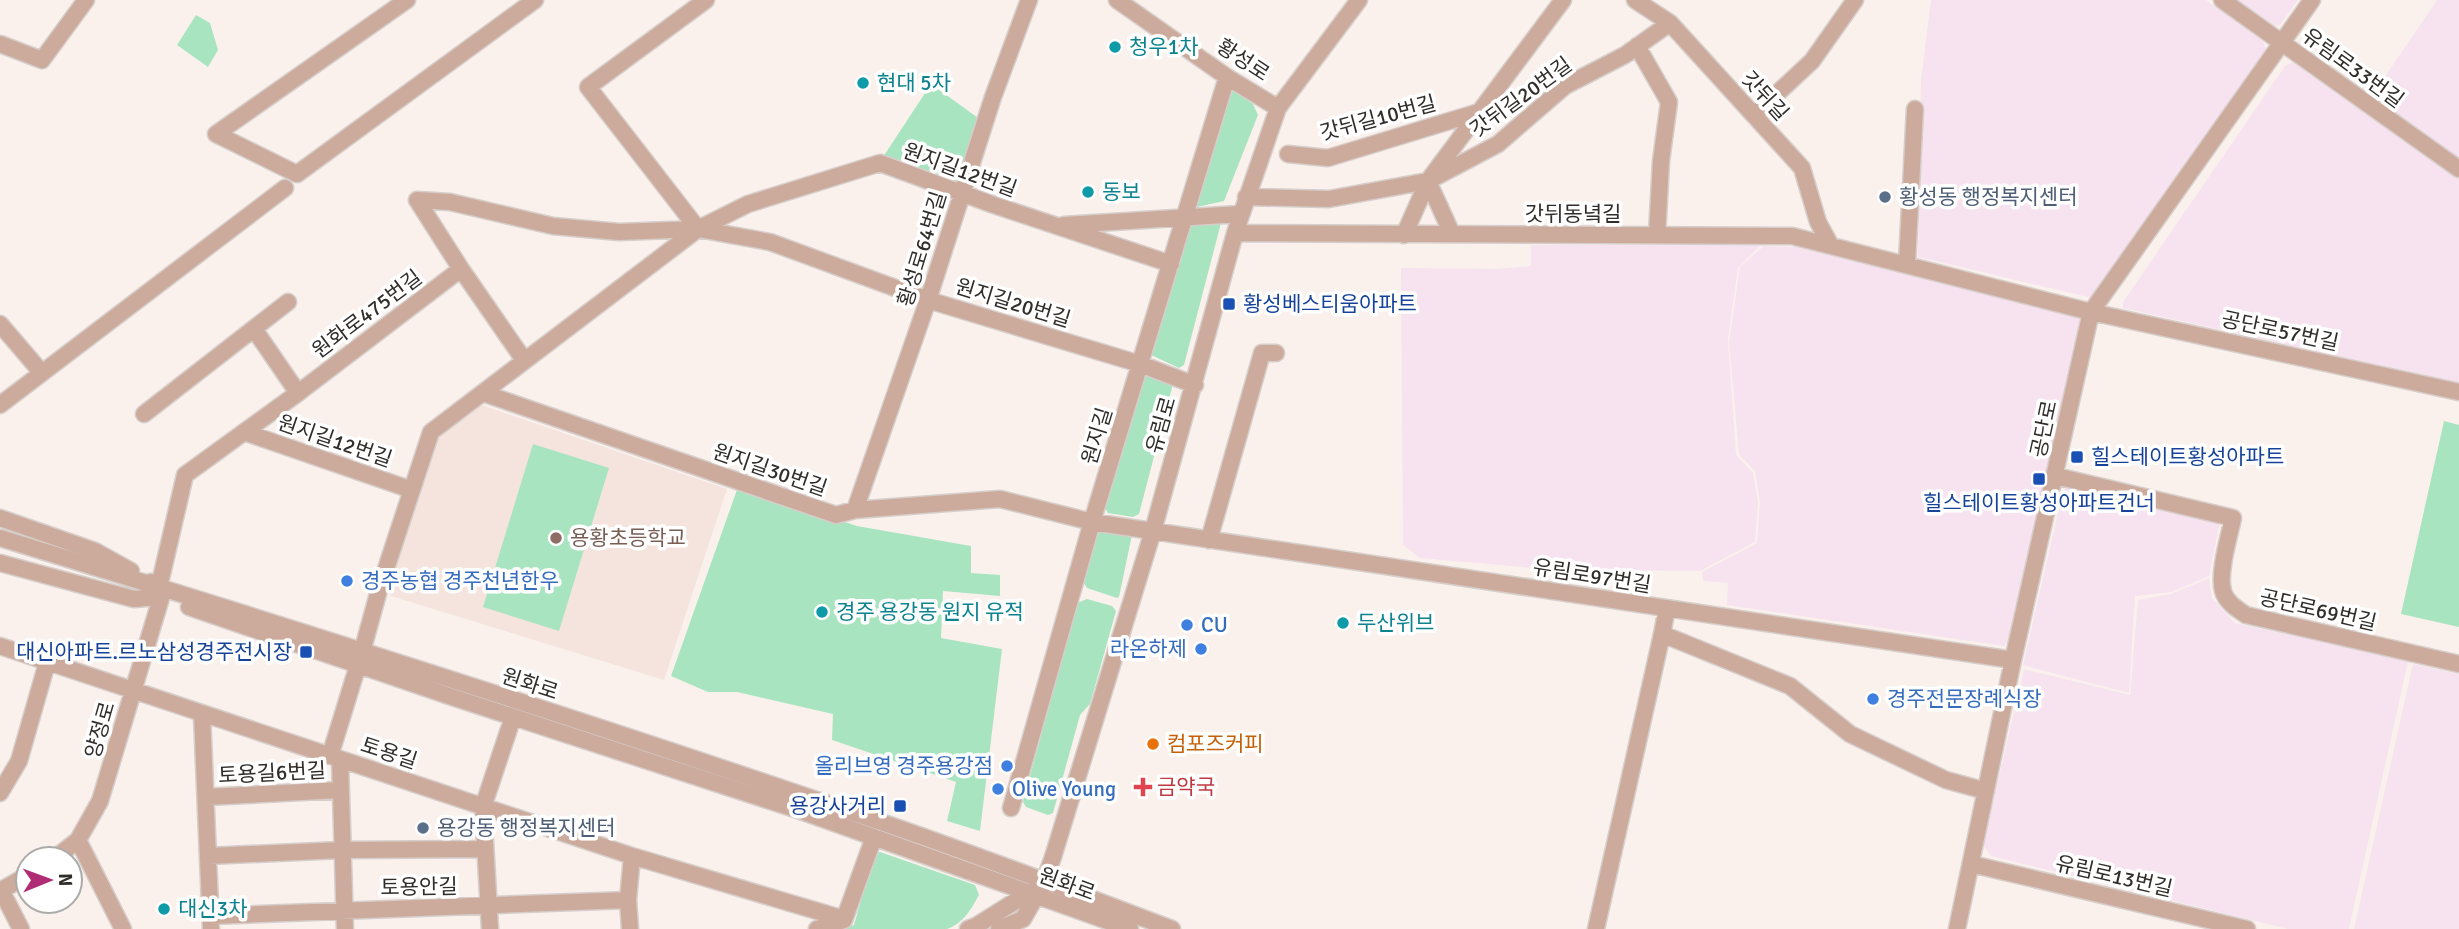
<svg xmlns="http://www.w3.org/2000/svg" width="2459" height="929" viewBox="0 0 2459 929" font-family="Signika,'Noto Sans KR',sans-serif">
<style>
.industrial{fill:#f7e2f0}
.built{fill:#f5e4dd}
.green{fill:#a9e4c1}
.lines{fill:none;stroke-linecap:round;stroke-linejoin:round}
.minor-casing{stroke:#d6ceca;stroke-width:19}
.minor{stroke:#ccab9d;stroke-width:16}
.culture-dot{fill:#0f9aa8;stroke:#fff;stroke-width:2.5}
.service-dot{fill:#5c6f8a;stroke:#fff;stroke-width:2.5}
.transit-dot{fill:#1a4fb4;stroke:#fff;stroke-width:2.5}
.education-dot{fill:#8d6e63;stroke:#fff;stroke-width:2.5}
.shop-dot{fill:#3f7fe0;stroke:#fff;stroke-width:2.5}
.food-dot{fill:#e8710a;stroke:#fff;stroke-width:2.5}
.health-dot{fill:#e0444e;stroke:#fff;stroke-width:2.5}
.labels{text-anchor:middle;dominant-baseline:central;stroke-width:7;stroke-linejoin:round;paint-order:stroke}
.culture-label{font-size:21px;fill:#0d838f;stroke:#fff;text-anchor:start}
.street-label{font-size:21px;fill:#302d2b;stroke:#fff}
.service-label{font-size:21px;fill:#4e5e75;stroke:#fff;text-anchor:start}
.transit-label{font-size:21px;fill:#164399;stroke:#fff;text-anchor:start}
.education-label{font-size:21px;fill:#785e54;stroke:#fff;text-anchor:start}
.shop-label{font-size:21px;fill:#366cbe;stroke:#fff;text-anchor:start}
.food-label{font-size:21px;fill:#c56008;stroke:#fff;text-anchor:start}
.health-label{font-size:21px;fill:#be3a42;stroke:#fff;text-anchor:start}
</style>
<rect width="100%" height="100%" fill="#faf1ed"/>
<path class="industrial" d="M 1931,0 L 2206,0 L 2263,41 L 2266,50 L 2092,298 L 1918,257 L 1921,80 Z
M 2236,0 L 2298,0 L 2280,25 L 2274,26 Z
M 2437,0 L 2459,0 L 2459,159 L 2371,97 Z
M 2293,62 L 2459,179 L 2459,383 L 2123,308 L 2123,302 L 2285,66 Z
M 1531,245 L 1761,245 L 1738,268 L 1728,339 L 1736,455 L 1753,473 L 1758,502 L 1755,542 L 1700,571 L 1619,570 L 1590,573 L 1420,558 L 1403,545 L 1401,268 L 1498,269 L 1531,266 Z
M 1764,246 L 1797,247 L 2076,314 L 2081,320 L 2009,639 L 2004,646 L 1727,605 L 1728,583 L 1703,581 L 1702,572 L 1757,543 L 1760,502 L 1755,471 L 1739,454 L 1729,342 L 1740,267 Z
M 2067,487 L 2218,520 L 2219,526 L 2209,576 L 2171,592 L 2135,596 L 2129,693 L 2023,665 L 2063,491 Z
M 2209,578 L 2212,598 L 2235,623 L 2408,661 L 2349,929 L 2288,929 L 1991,856 L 1983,845 L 2024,669 L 2130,695 L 2138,600 L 2171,594 Z
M 2413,664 L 2459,674 L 2459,929 L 2354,929 Z"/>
<path class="built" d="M 479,404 L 727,489 L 664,680 L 391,596 L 385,586 L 437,436 Z"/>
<path class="green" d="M 196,15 L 210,23 L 218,50 L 208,67 L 177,45 Z
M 931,84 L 981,120 L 958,186 L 883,157 Z
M 1232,87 L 1253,104 L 1258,115 L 1224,201 L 1197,207 L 1193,201 Z
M 1188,220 L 1221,223 L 1184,365 L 1179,368 L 1149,354 Z
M 1145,370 L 1174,380 L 1139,514 L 1133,517 L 1108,513 L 1104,506 Z
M 2444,421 L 2459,425 L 2459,627 L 2401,614 Z
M 533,444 L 609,468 L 559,631 L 483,607 Z
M 738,487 L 857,526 L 971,546 L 971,573 L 1000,575 L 1000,596 L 943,591 L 941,638 L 1002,649 L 980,831 L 947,821 L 956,782 L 832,740 L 833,714 L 737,692 L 708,692 L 671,676 Z
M 1133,530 L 1119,597 L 1117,598 L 1087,588 L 1082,580 L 1096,531 Z
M 1087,599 L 1112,606 L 1116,611 L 1090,704 L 1080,715 L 1053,813 L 1048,815 L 1026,807 L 1023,802 L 1077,603 Z
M 880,852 L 975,885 L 979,895 C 971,909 964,923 947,929 L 843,929 L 854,925 L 874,853 Z"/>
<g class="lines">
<defs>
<path id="minor" d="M 407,0 L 216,134 L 297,174 L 535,0
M 1117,0 L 1227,77 L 1278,108
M 1635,0 L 1670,23 L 1802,168 L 1818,222 L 1830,244
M 2222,0 L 2459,169
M 0,44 L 42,60 L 86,0
M 1637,46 L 1669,102 L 1661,161 L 1657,235
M 1754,115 L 1812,61 L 1855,0
M 1288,154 L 1328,158 L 1479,112
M 1428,181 L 1452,234
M 1246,197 L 1329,199 L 1428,181 L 1498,144 L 1565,86 L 1625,55 L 1670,23
M 1064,225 L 1240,214
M 698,229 L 588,87 L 706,0
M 1235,233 L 1792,236 L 2091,312 L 2459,392
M 1404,235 L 1428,181 L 1563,0
M 1907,263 L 1915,109
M 0,324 L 42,373
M 254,329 L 298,393
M 524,360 L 461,269 L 417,200 L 450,202 L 553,226 L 619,232 L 698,229 L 770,242 L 928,300 L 1140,364 L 1195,385
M 483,393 L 836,515 L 855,510 L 1000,499 L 1092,522 L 2013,660
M 0,405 L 285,188
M 144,414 L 288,302
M 244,432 L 412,490
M 2056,476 L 2233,518 C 2229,537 2218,573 2223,591 C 2226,602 2237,609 2246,615 L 2459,664
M 855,510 L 928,300 L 993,97 L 1029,0
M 0,518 L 95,551 L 131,571
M 0,538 C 293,628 585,720 875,820 C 975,854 1074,892 1172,929
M 1209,540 L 1262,353 L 1276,353
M 0,563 L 134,599 L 158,597
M 151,582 L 159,587 L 185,475 L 298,393 L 461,269
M 189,607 L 449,696 L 798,810 L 1130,929
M 1667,608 L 1662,634 L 1790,686 L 1850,734 L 1946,780 L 1986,791
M 0,646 L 632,856 L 844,919
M 362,652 L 379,590 L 431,432 L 698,229 L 748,204 L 880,163 L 994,205 L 1171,264
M 202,715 L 211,929
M 330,756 L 358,665
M 340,760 L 345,929
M 0,793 L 19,761 L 47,663
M 206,797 L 341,790
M 1011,808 L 1092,522 L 1227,77
M 78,840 L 123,929
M 208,856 L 342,850 L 485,849
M 54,859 L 78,840 L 100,801 L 161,598
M 1971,864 L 2247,929
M 1,890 L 21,929
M 0,891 L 28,875
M 211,916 L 628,900
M 490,929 L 483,807 L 513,717
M 630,929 L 628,900 L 632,856
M 817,929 L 844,920 L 874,837
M 968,929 L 976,926 L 1033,890
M 999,929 L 1023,919 L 1044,882 L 1053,857 L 1153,531 L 1235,233 L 1278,108 L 1359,0
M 1596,929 L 1662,634
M 1957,929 L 2013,660 L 2091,312 L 2312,0"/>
</defs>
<use href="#minor" class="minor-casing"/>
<use href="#minor" class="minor"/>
</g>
<g class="culture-dot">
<circle cx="1115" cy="47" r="7"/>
<circle cx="863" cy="83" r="7"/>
<circle cx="1088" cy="192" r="7"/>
<circle cx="822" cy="612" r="7"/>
<circle cx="1343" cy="623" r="7"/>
<circle cx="164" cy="909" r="7"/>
</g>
<g class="service-dot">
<circle cx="1885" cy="197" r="7"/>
<circle cx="423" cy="828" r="7"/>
</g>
<g class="transit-dot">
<rect x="1222" y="297" width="14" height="14" rx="3.5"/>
<rect x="2070" y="450" width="14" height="14" rx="3.5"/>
<rect x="2032" y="472" width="14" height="14" rx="3.5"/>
<rect x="299" y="645" width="14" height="14" rx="3.5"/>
<rect x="893" y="799" width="14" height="14" rx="3.5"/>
</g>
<circle class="education-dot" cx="556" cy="538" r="7"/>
<g class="shop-dot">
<circle cx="347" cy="581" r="7"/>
<circle cx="1187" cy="625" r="7"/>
<circle cx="1201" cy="649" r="7"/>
<circle cx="1873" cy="699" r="7"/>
<circle cx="1007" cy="766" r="7"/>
<circle cx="998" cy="789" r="7"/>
</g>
<circle class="food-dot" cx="1153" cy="744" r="7"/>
<path class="health-dot" d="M1139.5 776.5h7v7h7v7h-7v7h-7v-7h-7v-7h7z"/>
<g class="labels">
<g class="culture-label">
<text x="1129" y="47">청우1차</text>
<text x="877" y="83">현대 5차</text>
<text x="1102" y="192">동보</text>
<text x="836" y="612">경주 용강동 원지 유적</text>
<text x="1357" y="623">두산위브</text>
<text x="178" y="909">대신3차</text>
</g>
<g class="street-label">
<text transform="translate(1243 60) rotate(33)">황성로</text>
<text transform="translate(2353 68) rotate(36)">유림로33번길</text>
<text transform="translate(1765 96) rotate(48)">갓뒤길</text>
<text transform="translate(1521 97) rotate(-36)">갓뒤길20번길</text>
<text transform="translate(1378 118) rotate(-15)">갓뒤길10번길</text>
<text transform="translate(960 170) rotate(20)">원지길12번길</text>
<text x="1573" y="214">갓뒤동녘길</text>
<text transform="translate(922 249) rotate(-73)">황성로64번길</text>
<text transform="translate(1013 303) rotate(17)">원지길20번길</text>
<text transform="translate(367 314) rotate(-37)">원화로475번길</text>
<text transform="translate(2280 331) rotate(12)">공단로57번길</text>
<text transform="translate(1161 425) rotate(-74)">유림로</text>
<text transform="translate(2044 429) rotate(-78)">공단로</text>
<text transform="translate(1097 436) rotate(-73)">원지길</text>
<text transform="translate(335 441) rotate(19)">원지길12번길</text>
<text transform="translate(770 470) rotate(19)">원지길30번길</text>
<text transform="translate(1592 576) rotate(9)">유림로97번길</text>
<text transform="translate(2318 610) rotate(13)">공단로69번길</text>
<text transform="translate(530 684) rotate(18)">원화로</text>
<text transform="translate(100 730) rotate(-74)">양정로</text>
<text transform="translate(389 753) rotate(18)">토용길</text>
<text transform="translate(272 773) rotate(-3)">토용길6번길</text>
<text transform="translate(2114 876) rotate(13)">유림로13번길</text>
<text transform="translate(1067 884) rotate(20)">원화로</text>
<text transform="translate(419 887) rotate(-1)">토용안길</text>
</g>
<g class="service-label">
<text x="1899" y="197">황성동 행정복지센터</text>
<text x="437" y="828">용강동 행정복지센터</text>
</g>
<g class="transit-label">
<text x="1243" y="304">황성베스티움아파트</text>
<text x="2091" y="457">힐스테이트황성아파트</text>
<text x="2039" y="503" text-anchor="middle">힐스테이트황성아파트건너</text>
<text x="292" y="652" text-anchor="end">대신아파트.르노삼성경주전시장</text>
<text x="886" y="806" text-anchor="end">용강사거리</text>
</g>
<g class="education-label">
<text x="570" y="538">용황초등학교</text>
</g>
<g class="shop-label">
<text x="361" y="581">경주농협 경주천년한우</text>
<text x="1201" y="625">CU</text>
<text x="1187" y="649" text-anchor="end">라온하제</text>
<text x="1887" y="699">경주전문장례식장</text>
<text x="993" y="766" text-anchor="end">올리브영 경주용강점</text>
<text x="1012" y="789">Olive Young</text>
</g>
<g class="food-label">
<text x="1167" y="744">컴포즈커피</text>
</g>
<g class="health-label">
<text x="1157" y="787">금약국</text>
</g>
</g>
<g transform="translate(49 880) rotate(89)"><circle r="33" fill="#ffffff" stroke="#acabaa" stroke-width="2"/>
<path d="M0-5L12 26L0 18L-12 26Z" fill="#b02c74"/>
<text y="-10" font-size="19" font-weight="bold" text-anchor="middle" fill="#302d2b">N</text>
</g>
</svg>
